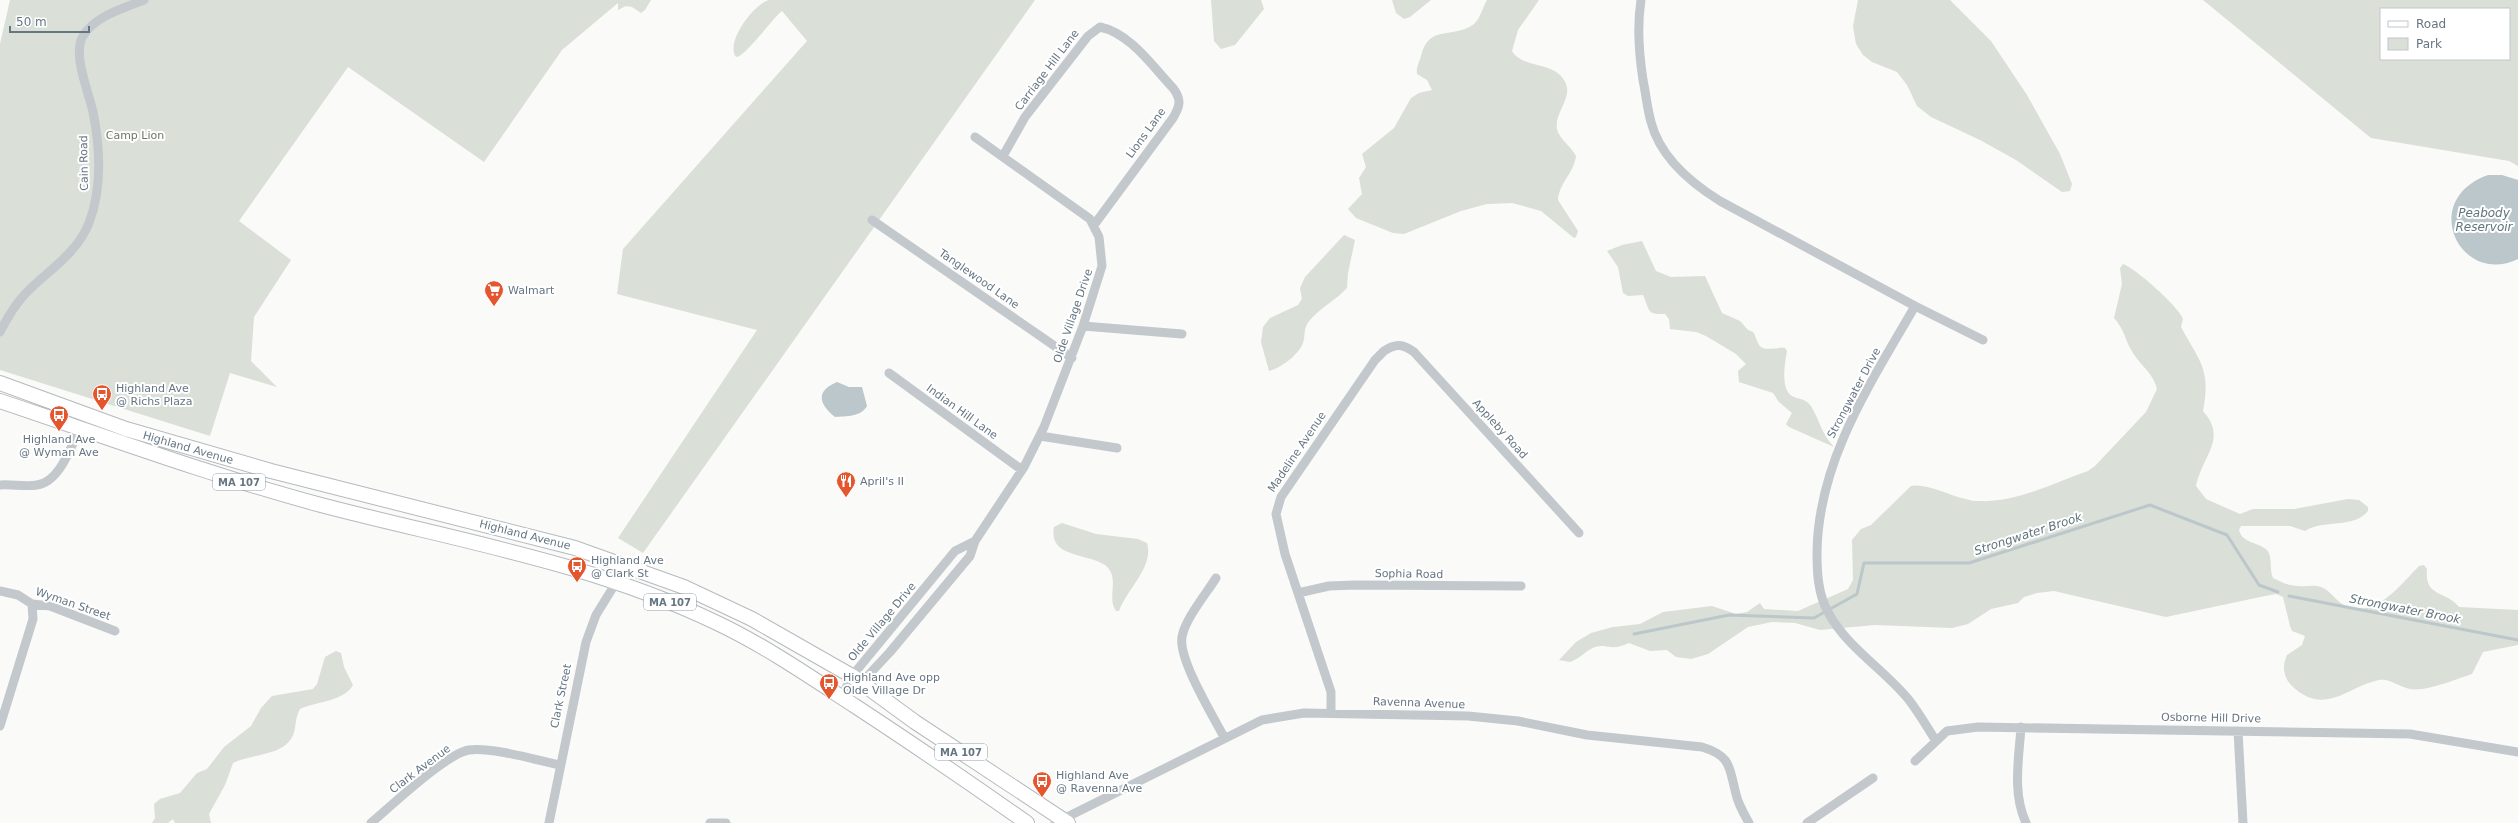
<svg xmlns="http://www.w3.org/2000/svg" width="2518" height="823" viewBox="0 0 2518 823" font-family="'DejaVu Sans',sans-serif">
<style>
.green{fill:#dadfd7;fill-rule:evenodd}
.water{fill:#bbc7cb}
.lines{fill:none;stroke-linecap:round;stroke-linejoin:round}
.stream{stroke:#bbc7cb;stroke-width:3}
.primary-casing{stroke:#b5babe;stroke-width:16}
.minor{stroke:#c3c8cc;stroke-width:9}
.primary{stroke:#fff;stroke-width:14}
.labels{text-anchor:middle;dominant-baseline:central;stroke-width:4;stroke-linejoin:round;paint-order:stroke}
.shield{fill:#fff;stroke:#939fa8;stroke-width:1}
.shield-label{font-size:10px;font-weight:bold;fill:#657683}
.street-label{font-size:11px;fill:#657683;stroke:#fff}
.park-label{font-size:11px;fill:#687a64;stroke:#fff}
.poi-label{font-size:11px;fill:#657683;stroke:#fff;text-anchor:start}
.water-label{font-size:12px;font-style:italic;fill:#60757c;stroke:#fff}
</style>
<rect width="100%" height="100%" fill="#fafaf8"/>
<path class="green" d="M 10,0 L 651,0 L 645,10 L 641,13 L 632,7 L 626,6 L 618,10 L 618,3 L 562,50 L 484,162 L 348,67 L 239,221 L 291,260 L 254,317 L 251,361 L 277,387 L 230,373 L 210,436 L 0,370 L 0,44 Z
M 769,0 L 1035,0 L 643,553 L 618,538 L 757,330 L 617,294 L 623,249 L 807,41 L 782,11 C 772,19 745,57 736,57 C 725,42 754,4 769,0 Z
M 1211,0 L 1261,0 L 1264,9 L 1235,45 L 1221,49 L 1214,41 Z
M 1392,0 L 1431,0 L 1410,17 L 1404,19 L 1396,13 Z
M 1487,0 L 1539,0 L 1518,30 L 1512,51 C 1523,69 1552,61 1564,80 C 1575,97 1554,111 1557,129 C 1559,139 1571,146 1576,156 C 1574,173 1559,183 1558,200 L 1578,231 L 1576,237 L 1574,238 L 1541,211 L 1512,203 L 1487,204 L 1461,211 L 1404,234 L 1393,233 L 1356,218 L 1348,209 L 1362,194 L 1359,178 L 1366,167 L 1362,154 L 1394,128 L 1411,98 L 1419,93 L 1432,90 L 1427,80 L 1417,74 C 1416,67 1419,63 1421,56 C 1429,23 1453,40 1474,24 C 1480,19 1483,7 1487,0 Z
M 1858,0 L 1950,0 L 1991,41 L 2027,95 L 2060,154 L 2072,184 L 2070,191 L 2062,192 L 2016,160 L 1980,140 L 1931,117 L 1917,106 L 1907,85 L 1897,72 L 1872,62 L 1863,55 L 1856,44 L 1853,26 Z
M 2203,0 L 2518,0 L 2518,166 L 2509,161 L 2371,138 ZM 2381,9 L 2509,9 L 2509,59 L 2381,59 Z
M 1344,235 L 1355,240 L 1348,273 L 1347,288 C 1336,300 1320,308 1310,320 C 1304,327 1305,332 1304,339 C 1302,353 1281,368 1269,371 L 1261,342 L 1263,327 L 1270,318 L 1298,305 L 1302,299 L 1300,288 L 1305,277 Z
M 1642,241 L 1656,271 L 1671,277 L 1705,276 L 1722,313 L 1740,321 L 1748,330 L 1753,332 C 1756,336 1757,344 1761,347 C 1766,351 1778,347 1785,348 L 1787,351 C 1785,362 1780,389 1792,396 C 1800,400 1805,398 1811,406 C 1820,421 1821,433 1834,447 L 1789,427 L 1786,424 L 1792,413 L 1779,402 L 1773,393 L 1739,382 L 1738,371 L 1746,364 L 1736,354 L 1706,336 L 1696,332 L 1670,329 L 1669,319 L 1665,314 C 1646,315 1650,310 1643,295 L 1628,296 L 1623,293 L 1618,267 L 1607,251 L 1622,245 Z
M 2123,264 C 2134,267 2179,307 2183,319 L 2181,327 C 2200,362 2211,369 2203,411 C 2228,439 2202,456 2196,486 L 2206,499 L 2240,514 L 2253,509 L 2294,509 L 2348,499 L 2359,500 L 2368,507 L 2368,511 C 2354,529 2323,519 2305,531 L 2290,526 L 2241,526 L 2239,530 C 2242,543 2258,542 2267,550 C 2273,557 2269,570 2273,578 C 2281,582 2289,586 2298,586 C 2307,587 2315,584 2323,588 C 2332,592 2336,602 2346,606 C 2376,619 2401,584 2419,566 L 2424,565 L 2427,569 C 2424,598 2446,590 2459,607 L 2518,610 L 2518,645 L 2483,652 L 2472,674 C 2457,679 2425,692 2410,689 C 2399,687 2390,678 2379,680 C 2346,687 2325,717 2292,686 C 2283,677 2282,666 2287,655 L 2302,645 L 2305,636 L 2292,631 L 2290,626 L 2283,597 L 2276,594 L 2265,596 L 2166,617 L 2054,591 L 2037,593 L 2024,597 L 2018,603 L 1991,609 L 1968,624 L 1952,628 L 1875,625 L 1820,630 L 1795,623 L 1772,622 L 1748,627 L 1708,654 L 1691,659 L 1676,657 L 1667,650 L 1650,651 L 1629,643 C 1609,652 1610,643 1595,647 C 1586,650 1580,659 1570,662 L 1559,660 L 1576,642 L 1591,633 L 1613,627 L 1640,624 L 1663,612 L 1712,606 L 1736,614 L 1747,612 L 1760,603 L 1764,609 L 1798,611 L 1848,589 L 1853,580 L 1852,540 L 1861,529 L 1871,525 L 1911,486 C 1929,482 1958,501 1979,501 C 2016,503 2053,483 2088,471 L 2095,466 L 2146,412 L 2157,389 C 2154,374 2141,366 2133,353 C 2125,341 2125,330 2114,318 L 2122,284 L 2120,268 Z
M 1062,523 L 1096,534 L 1138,539 L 1147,543 C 1154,567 1127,589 1119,611 L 1116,611 C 1106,597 1121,578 1105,565 C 1088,553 1048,558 1054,527 Z
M 336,651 L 341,653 L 344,667 L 353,685 C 345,701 315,702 300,709 C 294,719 297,730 291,739 C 280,756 250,754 233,763 L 225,785 L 209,814 L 211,823 L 175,823 L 173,819 L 168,823 L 152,823 L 155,818 L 154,804 L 160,799 L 180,793 L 197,773 L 207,769 L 224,747 L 251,726 L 261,708 L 272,696 L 313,689 L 317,684 L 325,657 Z"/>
<path class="water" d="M 2488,175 L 2502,175 L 2518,180 L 2518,259 C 2460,287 2418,200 2488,175 Z
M 837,382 L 849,387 L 862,387 L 867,406 C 861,417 846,416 835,417 C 818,403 816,391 837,382 Z"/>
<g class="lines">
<path class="stream" d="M 2289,596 L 2518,640
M 1634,634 L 1729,615 L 1814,618 L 1857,594 L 1864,563 L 1969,563 L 2150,505 L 2227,535 L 2259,585 L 2278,592"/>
<defs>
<path id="primary" d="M 0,383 L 126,429 L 271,471 L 575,548 L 684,587 L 752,619 L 852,676 L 915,722 L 1068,823
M 0,401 C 107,437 213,476 321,505 C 454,540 590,562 715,622 C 764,645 809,676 855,706 C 913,744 970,783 1027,823"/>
</defs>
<use href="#primary" class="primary-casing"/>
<path class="minor" d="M 1641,0 C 1637,25 1639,54 1643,80 C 1646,94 1647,108 1651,122 C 1660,157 1691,183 1720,201 L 1915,306 L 1983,340
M 1003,156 L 1025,117 L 1088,36 L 1100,27 C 1130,33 1153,67 1173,88 C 1182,100 1180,106 1173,118 L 1094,225
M 872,220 L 1072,358
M 1915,306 C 1871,383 1818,460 1817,553 C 1817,573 1818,594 1828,612 C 1847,648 1884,669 1909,700 C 1919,713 1927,727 1936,741
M 1083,326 L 1182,334
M 0,332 C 7,318 15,305 25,294 C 47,271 77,254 89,223 C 102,189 100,147 93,112 C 89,93 72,54 83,36 C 95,16 124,8 144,0
M 889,373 L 1022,470
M 1040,436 L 1117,448
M 0,485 C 12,484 25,487 37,485 C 60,482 71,446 80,428
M 1216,578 C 1206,594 1185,619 1182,637 C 1178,659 1213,716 1224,737
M 0,591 L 18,595 L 32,604 L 50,606 L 115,631
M 1298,593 L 1329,586 L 1355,585 L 1521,586
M 842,696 L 852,676 L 955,551 L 975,541
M 841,697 L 861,683 L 890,652 L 970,556 L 975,541 L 1024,467 L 1044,427 L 1083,326 L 1102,266 L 1099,237 L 1090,219 L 975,137
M 1331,713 L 1331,692 L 1285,554 L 1276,514 L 1281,497 L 1375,360 L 1384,351 C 1396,343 1403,344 1414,352 L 1579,533
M 0,726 L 33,619 L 32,604
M 2021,727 C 2019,758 2012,793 2026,823
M 2238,731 L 2243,823
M 1915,761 L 1947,731 L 1978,727 L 2410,734 L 2518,752
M 371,823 C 390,807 447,753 469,750 C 492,747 536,760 560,765
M 549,823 L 586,642 L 596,615 L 617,581
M 710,823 L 726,823
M 1055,823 L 1262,720 L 1304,713 L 1468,716 L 1518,721 L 1587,735 L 1702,747 C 1732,756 1729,768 1736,794 C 1738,804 1744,814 1749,823
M 1807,823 L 1873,778"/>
<use href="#primary" class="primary"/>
</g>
<defs>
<symbol id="supermarket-pin" viewBox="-11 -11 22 30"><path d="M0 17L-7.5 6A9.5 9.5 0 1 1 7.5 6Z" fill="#e4572e" stroke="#fff"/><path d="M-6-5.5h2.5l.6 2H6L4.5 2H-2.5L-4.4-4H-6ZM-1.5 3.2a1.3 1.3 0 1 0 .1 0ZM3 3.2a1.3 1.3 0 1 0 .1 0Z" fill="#fff"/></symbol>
<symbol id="bus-pin" viewBox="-11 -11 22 30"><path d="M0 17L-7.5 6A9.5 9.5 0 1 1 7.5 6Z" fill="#e4572e" stroke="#fff"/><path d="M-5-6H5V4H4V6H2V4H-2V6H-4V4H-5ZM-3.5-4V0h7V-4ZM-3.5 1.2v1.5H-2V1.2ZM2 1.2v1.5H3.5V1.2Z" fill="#fff"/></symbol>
<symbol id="restaurant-pin" viewBox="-11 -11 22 30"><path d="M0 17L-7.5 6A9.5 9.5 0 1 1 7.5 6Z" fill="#e4572e" stroke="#fff"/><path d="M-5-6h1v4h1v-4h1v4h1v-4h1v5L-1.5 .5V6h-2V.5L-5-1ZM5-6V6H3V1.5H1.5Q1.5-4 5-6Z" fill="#fff"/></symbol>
</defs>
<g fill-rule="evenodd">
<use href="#supermarket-pin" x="483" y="279" width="22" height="30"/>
<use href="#bus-pin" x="91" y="383" width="22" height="30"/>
<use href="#bus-pin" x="48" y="404" width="22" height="30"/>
<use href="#restaurant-pin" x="835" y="470" width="22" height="30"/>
<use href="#bus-pin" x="566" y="555" width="22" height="30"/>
<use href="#bus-pin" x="818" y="672" width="22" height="30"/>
<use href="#bus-pin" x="1031" y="770" width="22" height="30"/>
</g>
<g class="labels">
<g class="shield">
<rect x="213" y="474" width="52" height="16" rx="3"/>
<rect x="644" y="594" width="52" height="16" rx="3"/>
<rect x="935" y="744" width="52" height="16" rx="3"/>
</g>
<g class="shield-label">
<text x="239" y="482">MA 107</text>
<text x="670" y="602">MA 107</text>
<text x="961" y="752">MA 107</text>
</g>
<g class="street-label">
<text transform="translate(1047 70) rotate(-53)">Carriage Hill Lane</text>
<text transform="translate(1146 133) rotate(-54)">Lions Lane</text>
<text transform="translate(84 163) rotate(-91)">Cain Road</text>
<text transform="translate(979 279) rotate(35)">Tanglewood Lane</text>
<text transform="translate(1073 316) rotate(-71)">Olde Village Drive</text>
<text transform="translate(1854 393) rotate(-62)">Strongwater Drive</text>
<text transform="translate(962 412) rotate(36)">Indian Hill Lane</text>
<text transform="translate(1500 429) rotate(48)">Appleby Road</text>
<text transform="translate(188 448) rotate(16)">Highland Avenue</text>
<text transform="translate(1297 452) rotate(-56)">Madeline Avenue</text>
<text transform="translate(525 535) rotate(14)">Highland Avenue</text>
<text transform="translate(1409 574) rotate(1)">Sophia Road</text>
<text transform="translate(73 604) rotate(19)">Wyman Street</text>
<text transform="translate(882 622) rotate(-50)">Olde Village Drive</text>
<text transform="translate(561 696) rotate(-78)">Clark Street</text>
<text transform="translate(1419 703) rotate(2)">Ravenna Avenue</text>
<text transform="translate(2211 718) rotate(1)">Osborne Hill Drive</text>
<text transform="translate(420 769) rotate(-37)">Clark Avenue</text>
</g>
<g class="park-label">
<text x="135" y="135">Camp Lion</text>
</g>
<g class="poi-label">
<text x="508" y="290">Walmart</text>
<text x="116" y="388">Highland Ave<tspan x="116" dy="13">@ Richs Plaza</tspan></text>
<text x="59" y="439" text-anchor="middle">Highland Ave<tspan x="59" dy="13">@ Wyman Ave</tspan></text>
<text x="860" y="481">April's II</text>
<text x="591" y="560">Highland Ave<tspan x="591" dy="13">@ Clark St</tspan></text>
<text x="843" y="677">Highland Ave opp<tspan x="843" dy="13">Olde Village Dr</tspan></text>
<text x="1056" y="775">Highland Ave<tspan x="1056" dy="13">@ Ravenna Ave</tspan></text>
</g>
<g class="water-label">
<text x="2484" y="213">Peabody<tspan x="2484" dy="14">Reservoir</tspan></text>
<text transform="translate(2028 534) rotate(-18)">Strongwater Brook</text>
<text transform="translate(2405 609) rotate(11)">Strongwater Brook</text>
</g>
</g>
<rect x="2380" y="8" width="130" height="52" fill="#ffffff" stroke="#c1c8cd"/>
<rect x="2388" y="21" width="20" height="6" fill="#ffffff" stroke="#c1c8cd"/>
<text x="2416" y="28" font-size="12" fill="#657683">Road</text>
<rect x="2388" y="38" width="20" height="12" fill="#dadfd7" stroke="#c1c8cd"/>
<text x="2416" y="48" font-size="12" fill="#657683">Park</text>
<path d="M10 26v6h79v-6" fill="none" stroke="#657683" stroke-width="2"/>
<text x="16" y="26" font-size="12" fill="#657683" stroke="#ffffff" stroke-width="3" paint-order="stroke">50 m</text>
</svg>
